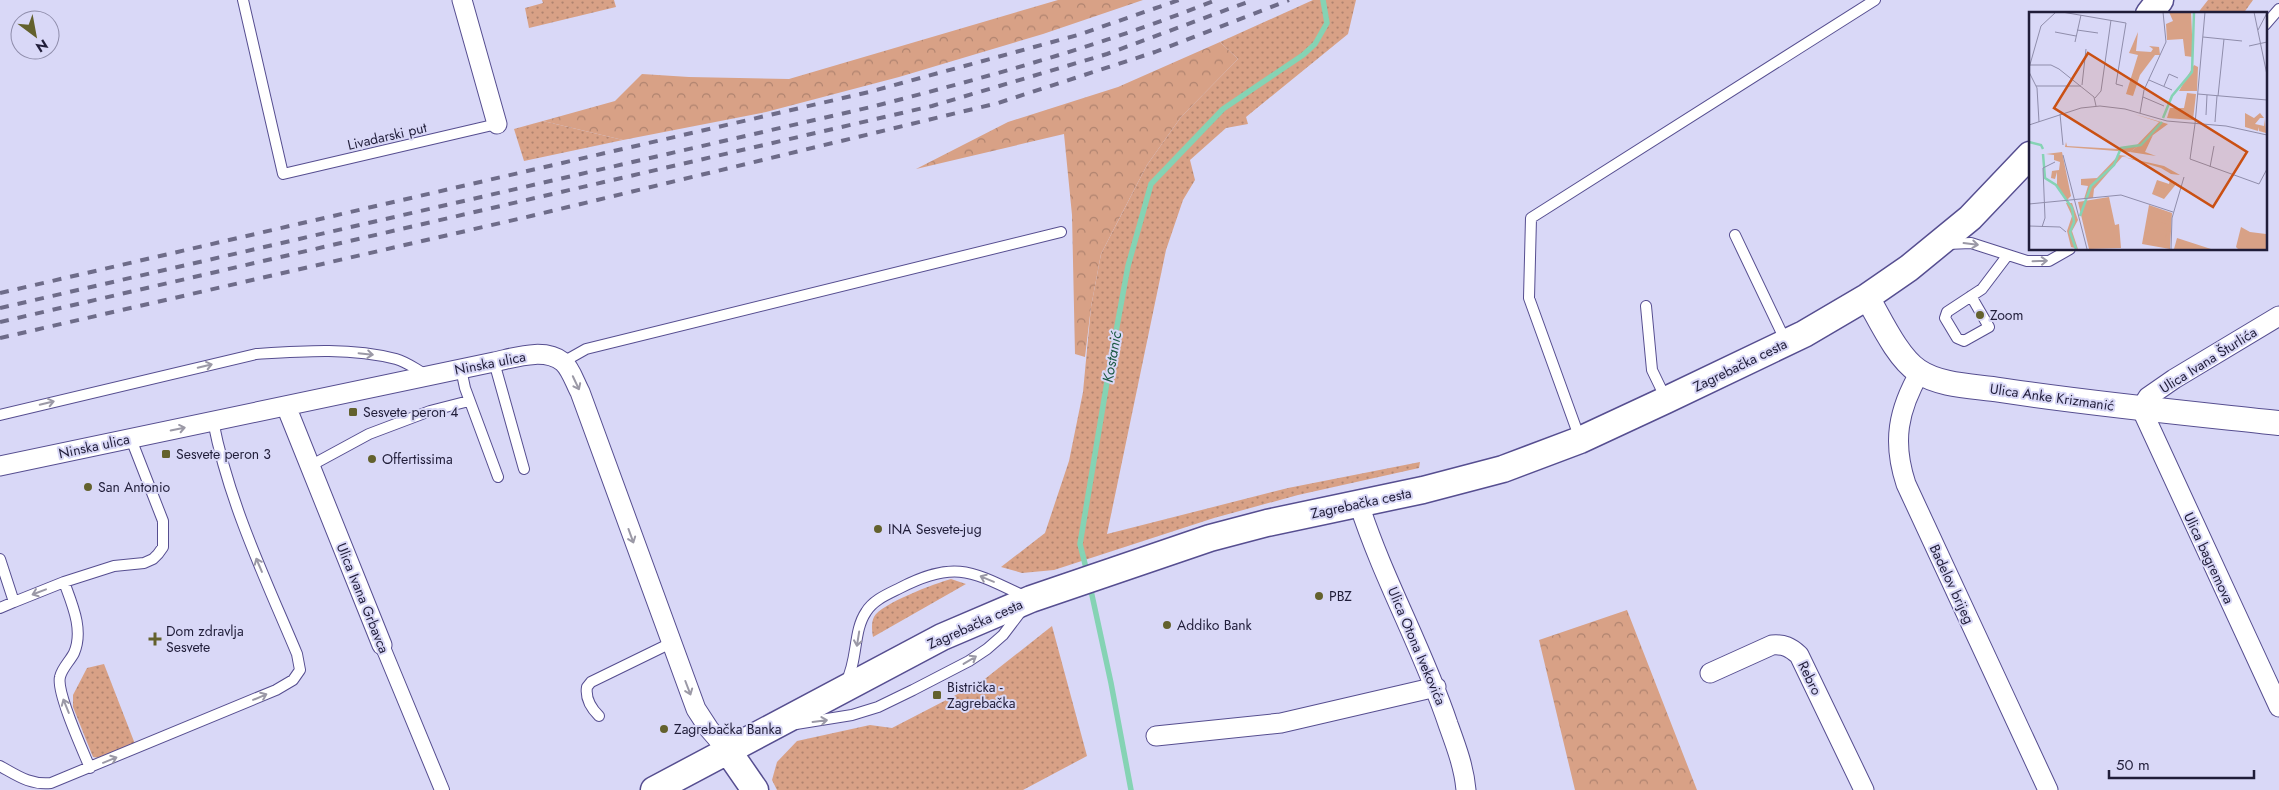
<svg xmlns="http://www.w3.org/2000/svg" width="2279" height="790" viewBox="0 0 2279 790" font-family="Jost,sans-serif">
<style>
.green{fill:url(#green-dots)}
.forest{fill:url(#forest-crowns)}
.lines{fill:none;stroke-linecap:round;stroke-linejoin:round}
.stream{stroke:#85d3b4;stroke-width:5.5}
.service-casing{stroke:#564e90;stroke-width:12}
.pedestrian-casing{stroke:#564e90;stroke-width:16}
.minor-casing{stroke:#564e90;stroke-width:21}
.tertiary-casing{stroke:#564e90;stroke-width:26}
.secondary-casing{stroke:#564e90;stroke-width:29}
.service{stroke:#fff;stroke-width:10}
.pedestrian{stroke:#fff;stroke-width:14}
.minor{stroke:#fff;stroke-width:19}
.tertiary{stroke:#fff;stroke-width:24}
.secondary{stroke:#fff;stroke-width:26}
.rail{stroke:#6e6c89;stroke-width:4;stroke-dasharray:9 9;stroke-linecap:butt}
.oneway{stroke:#9b99a6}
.poi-dot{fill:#63612d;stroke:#d9d8f7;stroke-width:2}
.labels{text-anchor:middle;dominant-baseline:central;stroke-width:4;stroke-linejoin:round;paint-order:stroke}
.street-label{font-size:14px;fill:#201d39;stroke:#d9d8f7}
.poi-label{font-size:14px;fill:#201d39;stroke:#d9d8f7;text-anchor:start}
.water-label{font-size:15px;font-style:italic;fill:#1b5944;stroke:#d9d8f7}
.inset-river{fill:none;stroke:#85d3b4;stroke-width:2.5}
.inset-road{fill:none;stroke:#8f8dab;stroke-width:1}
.view{fill:#ca5013;fill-opacity:0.15;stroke:#ca5013;stroke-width:2.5}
.inset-edge{fill:none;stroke:#201d39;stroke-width:2.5}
</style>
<defs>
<pattern id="green-dots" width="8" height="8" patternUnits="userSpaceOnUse" patternTransform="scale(1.25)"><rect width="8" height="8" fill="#d8a186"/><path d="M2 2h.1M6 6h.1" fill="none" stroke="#af836f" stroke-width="1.8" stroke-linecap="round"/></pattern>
<pattern id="forest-crowns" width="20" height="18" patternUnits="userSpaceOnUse" patternTransform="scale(1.25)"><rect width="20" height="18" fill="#d8a186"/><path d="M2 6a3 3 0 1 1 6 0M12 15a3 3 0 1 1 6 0" fill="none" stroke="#af836f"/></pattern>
</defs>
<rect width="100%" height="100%" fill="#d9d8f7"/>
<path class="green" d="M 542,0 L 614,0 L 616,7 L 529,28 L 525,8 L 543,3 Z
M 1313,0 L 1356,0 L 1348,34 L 1246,117 L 1248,124 L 1226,128 L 1190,160 L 1195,180 L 1183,200 L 1166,250 L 1107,534 L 1288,488 L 1420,462 L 1419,468 L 1298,495 L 1214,518 L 1054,570 L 1022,573 L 1001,567 L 1045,533 L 1069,461 L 1083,392 L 1091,307 L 1101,254 L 1147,165 L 1181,117 L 1238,59 L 1220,42 Z
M 2208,0 L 2253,0 L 2243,14 L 2197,14 Z
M 543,121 L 623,140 L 524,161 L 514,129 Z
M 951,579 L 966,584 L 873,637 C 872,631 871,623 874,617 C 880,604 936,583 951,579 Z
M 1052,626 L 1087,756 L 1023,790 L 777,790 L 772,780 L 777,762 L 797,741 L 870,725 L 892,728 L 981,682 Z
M 104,664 L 135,744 L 99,758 L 93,757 L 73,707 L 73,695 L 87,668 Z"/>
<path class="forest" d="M 1058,0 L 1143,0 L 1043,34 L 899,77 L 766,112 L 623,140 L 543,121 L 615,101 L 642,74 L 689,77 L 789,79 Z
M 1220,42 L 1238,59 L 1181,117 L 1147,165 L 1120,217 L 1101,254 L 1091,307 L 1085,357 L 1075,354 L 1072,215 L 1064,134 L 916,169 L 1008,122 L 1118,87 Z
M 1627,610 L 1697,790 L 1575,790 L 1539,640 Z"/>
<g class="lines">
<path class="stream" d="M 1087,572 L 1080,544 L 1109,370 L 1128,266 L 1151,184 L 1223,109 L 1303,55 L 1315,44 L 1327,23 L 1323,0
M 1090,586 L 1111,683 L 1131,790"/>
<defs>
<path id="service" d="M 243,0 L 283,174 L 497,124
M 2265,25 L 2279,9
M 1735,235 L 1786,342
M 1947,244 L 1971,243 L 2027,261 L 2049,261 L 2070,249
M 1971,296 L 1989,327 L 1964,341 L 1957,338 L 1945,318 L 1947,312 L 1982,289 L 2007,256
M 1646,306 L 1652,370 L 1666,399
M 494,362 L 524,469
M 563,362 L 586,349 L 1061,232
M 461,369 L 465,388 L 498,477
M 0,415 L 256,354 C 301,351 351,347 396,359 C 407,362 417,370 427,375
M 1580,439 L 1529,298 L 1531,218 L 1875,0
M 310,466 L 369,434 L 430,411 L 469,401
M 0,559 L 14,602 L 0,608
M 64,582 C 72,604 84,630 74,653 C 70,661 62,668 60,677 C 56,692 83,751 90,768
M 14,602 L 64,582 L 114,566 L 144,563 L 153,559 L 158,554 L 163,547 L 163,521 L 131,439
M 846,682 C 858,660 853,631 866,612 C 873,600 888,594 900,588 C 956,559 973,572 1026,597
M 599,716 C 591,708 585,699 587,687 L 591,682 L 671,643
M 796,724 L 852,715 L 878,707 L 913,690 L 969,661 L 987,649 L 1003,635 L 1022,610
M 0,766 C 18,776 30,785 51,783 L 276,690 L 293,680 L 300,670 L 297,654 C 265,578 229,503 213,421"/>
<path id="pedestrian" d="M 382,645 L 442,790"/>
<path id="minor" d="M 462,0 L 497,124
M 2279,316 L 2174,379 L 2148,397 L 2141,408 L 2279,707
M 1920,372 C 1898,410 1892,442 1906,484 L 2048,790
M 286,406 L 382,645
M 0,466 L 494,362 C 514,358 544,347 563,362 C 571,369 575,383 580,392 L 696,709 L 709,729 L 728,751
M 1359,504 C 1383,579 1423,649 1448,724 C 1456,746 1464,767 1466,790
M 1710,673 L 1772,645 C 1784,644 1790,647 1799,655 L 1864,790
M 1156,736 L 1281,723 L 1436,687"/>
<path id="tertiary" d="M 1867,297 C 1880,319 1897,357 1918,371 C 1940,386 1974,386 2000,390 C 2092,404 2186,413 2279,423"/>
<path id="secondary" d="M 2149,14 L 2160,0
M 728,751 L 755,790
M 654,790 L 942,637 L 1031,599 L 1210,538 L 1267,523 L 1423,490 L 1503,469 L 1580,440 L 1666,400 L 1804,334 L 1867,297 L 1909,268 L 1970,218 L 2030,155"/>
</defs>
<use href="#service" class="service-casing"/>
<use href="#pedestrian" class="pedestrian-casing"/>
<use href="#minor" class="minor-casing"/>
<use href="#tertiary" class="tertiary-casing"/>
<use href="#secondary" class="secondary-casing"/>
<use href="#service" class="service"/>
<use href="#pedestrian" class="pedestrian"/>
<use href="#minor" class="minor"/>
<use href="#tertiary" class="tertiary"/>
<use href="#secondary" class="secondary"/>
<path class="rail" d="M 0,293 L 869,92 L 1078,35 L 1179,0
M 0,308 L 871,107 C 988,77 1104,45 1216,0
M 0,322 L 932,106 L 1107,54 L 1253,0
M 0,338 L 531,216 L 998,103 L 1155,52 L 1289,0"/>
</g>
<defs><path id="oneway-shaft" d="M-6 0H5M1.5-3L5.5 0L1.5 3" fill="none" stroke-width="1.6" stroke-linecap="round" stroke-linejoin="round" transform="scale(1.25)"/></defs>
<g class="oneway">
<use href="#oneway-shaft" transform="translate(1971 244) rotate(7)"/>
<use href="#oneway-shaft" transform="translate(2040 261) rotate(-2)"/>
<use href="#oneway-shaft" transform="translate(366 354) rotate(6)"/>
<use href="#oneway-shaft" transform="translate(205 366) rotate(-13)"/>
<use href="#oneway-shaft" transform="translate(576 383) rotate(65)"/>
<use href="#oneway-shaft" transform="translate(47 403) rotate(-13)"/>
<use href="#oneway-shaft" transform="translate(178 429) rotate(-12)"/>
<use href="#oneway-shaft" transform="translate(631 536) rotate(70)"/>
<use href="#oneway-shaft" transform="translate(259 565) rotate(-113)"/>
<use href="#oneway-shaft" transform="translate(987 579) rotate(-157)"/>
<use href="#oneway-shaft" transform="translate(39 592) rotate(159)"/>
<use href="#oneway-shaft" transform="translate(858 639) rotate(99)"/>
<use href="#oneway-shaft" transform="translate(970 660) rotate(-31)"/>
<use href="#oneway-shaft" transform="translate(688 688) rotate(69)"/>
<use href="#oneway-shaft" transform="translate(260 697) rotate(-23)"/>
<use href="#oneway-shaft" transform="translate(66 706) rotate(-112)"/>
<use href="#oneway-shaft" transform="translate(820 721) rotate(-7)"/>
<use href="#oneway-shaft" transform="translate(110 760) rotate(-22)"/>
</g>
<g class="poi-dot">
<circle cx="1980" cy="315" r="5"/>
<rect x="348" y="407" width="10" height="10" rx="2.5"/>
<rect x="161" y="449" width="10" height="10" rx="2.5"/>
<circle cx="372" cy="459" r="5"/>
<circle cx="88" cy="487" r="5"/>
<circle cx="878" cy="529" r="5"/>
<circle cx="1319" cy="596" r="5"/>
<circle cx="1167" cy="625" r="5"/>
<path d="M152.5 631.5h5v5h5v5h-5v5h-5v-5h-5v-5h5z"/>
<rect x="932" y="690" width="10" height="10" rx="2.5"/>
<circle cx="664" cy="729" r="5"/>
</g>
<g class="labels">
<g class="street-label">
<text transform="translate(387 136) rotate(-13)">Livadarski put</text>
<text transform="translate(2208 360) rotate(-32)">Ulica Ivana Šturlića</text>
<text transform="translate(490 363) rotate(-11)">Ninska ulica</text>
<text transform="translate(1740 365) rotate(-26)">Zagrebačka cesta</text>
<text transform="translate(2052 397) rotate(8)">Ulica Anke Krizmanić</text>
<text transform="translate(94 446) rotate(-12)">Ninska ulica</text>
<text transform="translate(1361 503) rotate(-12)">Zagrebačka cesta</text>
<text transform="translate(2209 558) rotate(65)">Ulica bagremova</text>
<text transform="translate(1952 584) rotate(65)">Badelov brijeg</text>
<text transform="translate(363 598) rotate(68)">Ulica Ivana Grbavca</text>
<text transform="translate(975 624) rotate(-24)">Zagrebačka cesta</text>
<text transform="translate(1417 646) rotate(67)">Ulica Otona Ivekovića</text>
<text transform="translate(1810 678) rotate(64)">Rebro</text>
</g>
<g class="poi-label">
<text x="1990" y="315">Zoom</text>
<text x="363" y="412">Sesvete peron 4</text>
<text x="176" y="454">Sesvete peron 3</text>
<text x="382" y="459">Offertissima</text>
<text x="98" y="487">San Antonio</text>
<text x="888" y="529">INA Sesvete-jug</text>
<text x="1329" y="596">PBZ</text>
<text x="1177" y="625">Addiko Bank</text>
<text x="166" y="631">Dom zdravlja<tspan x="166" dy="16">Sesvete</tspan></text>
<text x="947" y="687">Bistrička -<tspan x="947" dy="16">Zagrebačka</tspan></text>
<text x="674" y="729">Zagrebačka Banka</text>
</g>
<g class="water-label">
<text transform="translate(1112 357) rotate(-80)">Kostanić</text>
</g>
</g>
<g transform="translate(2029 12)">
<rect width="238" height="238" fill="#d9d8f7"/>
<path d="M 140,0 L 162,0 L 164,45 L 156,44 L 154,27 L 138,28 L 137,12 L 144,9 ZM 165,53 L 169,55 L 168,79 L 150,79 ZM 158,81 L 167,82 L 164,108 L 138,106 L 141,96 L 155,96 ZM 216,101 L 225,106 L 231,101 L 235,106 L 231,106 L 226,112 L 235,114 L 236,107 L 237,121 L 230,119 L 230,115 L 229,119 L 216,115 ZM 105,102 L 139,112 L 101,140 L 36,135 L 37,130 L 38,134 L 89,137 L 108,133 L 130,110 ZM 33,140 L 42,184 L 38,188 L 28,175 L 28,160 L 26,167 L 22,166 L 23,159 L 30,158 L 31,150 L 25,148 L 25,143 L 17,142 ZM 90,143 L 98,144 L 93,145 L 65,177 L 64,186 L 55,187 L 59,174 L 52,173 L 52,167 L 68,166 ZM 128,168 L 140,172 L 141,168 L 148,171 L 135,187 L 123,182 ZM 80,185 L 86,213 L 90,212 L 92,236 L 60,237 L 49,190 ZM 37,191 L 43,191 L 49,208 L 43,219 L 49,237 L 42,235 L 38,219 L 43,204 ZM 120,193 L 143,201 L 141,237 L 113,232 ZM 212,215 L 221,220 L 237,222 L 237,237 L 209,237 L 207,235 ZM 148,226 L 182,237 L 145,237 Z" fill="#d8a186"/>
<path d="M 109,20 L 107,39 L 122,40 L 124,37 L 120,34 L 130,35 L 131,43 L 126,43 L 111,63 L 104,84 L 97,82 L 109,43 L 100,41 ZM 124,123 L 116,140 L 127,144 L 101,140 ZM 95,145 L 135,154 L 151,163 L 142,162 L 132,156 Z" fill="#d8a186"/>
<path d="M119 203a7 7 0 1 1 14 0a7 7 0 1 1-14 0ZM 121,208 L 139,212 L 135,235 L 117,231 Z" fill="#d8a186"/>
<path class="inset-river" d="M 134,106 L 143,84 L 163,60 L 165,0M 0,130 L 12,133 L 14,137M 14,142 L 16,166 L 27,173 L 43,196 L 45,210 L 41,220 L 47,237M 51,204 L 62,174 L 85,153 L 92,136 L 112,133 L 133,110"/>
<path class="inset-road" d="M 33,0 L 97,11 L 87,72 L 94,74M 225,0 L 238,63M 48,18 L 69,21M 229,18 L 238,1M 26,20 L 47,24M 174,25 L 213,29M 46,30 L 52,3M 220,34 L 238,30M 0,53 L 22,53 L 30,57 L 65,85 L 67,94M 0,56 L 12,14 L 27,0M 0,60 L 8,76 L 10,110M 120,68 L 143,78M 53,73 L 57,37M 7,74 L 52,74M 135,74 L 140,62 L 149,66M 169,82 L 238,88M 189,84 L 195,27M 114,85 L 135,94M 66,86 L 72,79 L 82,8M 111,101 L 115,78 L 137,30 L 134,0M 31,102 L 34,133M 177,103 L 178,83M 186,110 L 188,84M 166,112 L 161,147 L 230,172 L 238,157M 166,112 L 176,0M 0,113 L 52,96 L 71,94 L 96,97 L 138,109 L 197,114 L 238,123M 34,143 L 58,237M 181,155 L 185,134M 0,192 L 92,183 L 144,200M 0,214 L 31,215 L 37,220M 13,215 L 16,206 L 14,156 L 26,150M 142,237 L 143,206 L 155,165"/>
<path class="view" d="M 59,41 L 218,140 L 184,195 L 25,96 Z"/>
<rect width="238" height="238" class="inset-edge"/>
</g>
<g transform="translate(35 35) rotate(148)"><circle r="24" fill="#d9d8f7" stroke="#8f8dab"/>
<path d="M0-4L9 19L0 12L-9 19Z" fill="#63612d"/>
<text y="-8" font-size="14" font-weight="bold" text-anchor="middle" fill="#201d39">N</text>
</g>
<path d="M2109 770v8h145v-8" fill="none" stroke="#201d39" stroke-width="2.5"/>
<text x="2116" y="770" font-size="15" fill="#201d39" stroke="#d9d8f7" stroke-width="4" paint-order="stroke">50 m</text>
</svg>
